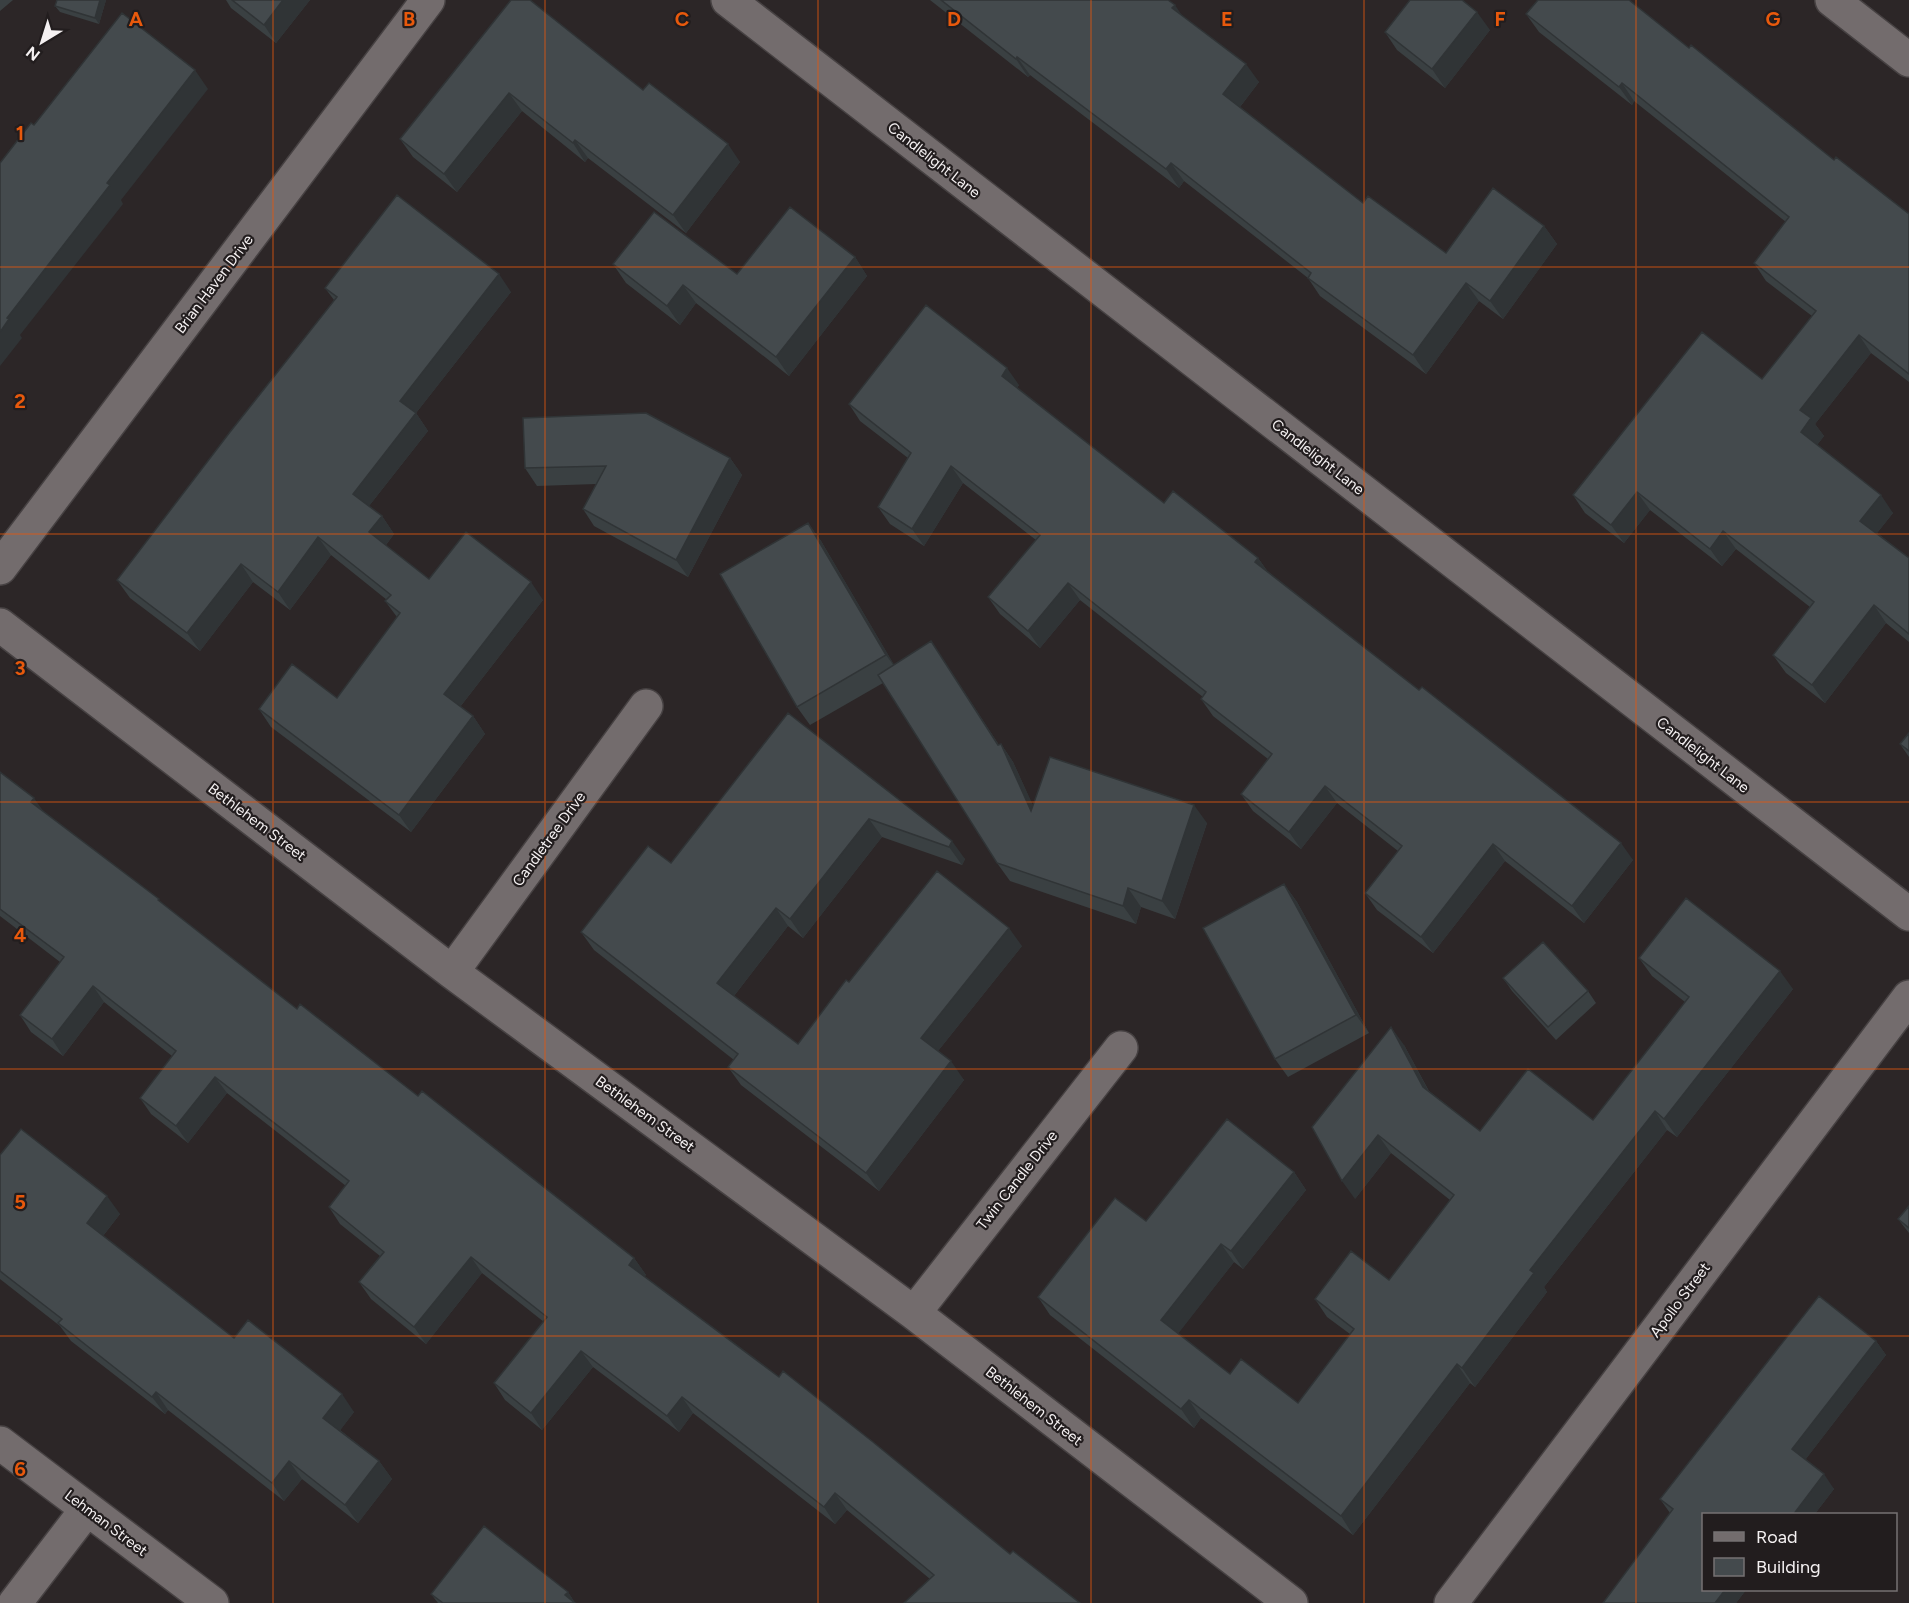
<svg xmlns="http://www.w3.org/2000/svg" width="1909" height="1603" viewBox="0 0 1909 1603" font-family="Figtree,sans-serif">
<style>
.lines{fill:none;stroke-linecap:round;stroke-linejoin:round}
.street-casing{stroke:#464142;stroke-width:36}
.street{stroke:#736c6d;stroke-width:33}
.wall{fill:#3a4042}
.shaded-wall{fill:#303436}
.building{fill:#444a4d;stroke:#303436;stroke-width:1.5}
.grid{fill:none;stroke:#e8590c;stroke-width:1.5;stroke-opacity:0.55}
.labels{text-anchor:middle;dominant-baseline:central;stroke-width:4.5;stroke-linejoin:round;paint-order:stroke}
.street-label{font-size:15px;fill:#f5f1f2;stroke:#221d1e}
.grid-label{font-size:20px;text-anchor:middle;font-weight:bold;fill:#e8590c;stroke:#221d1e;stroke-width:4.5;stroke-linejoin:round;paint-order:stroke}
</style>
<rect width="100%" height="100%" fill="#2c2627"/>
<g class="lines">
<defs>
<path id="street" d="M 728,0 L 1909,914
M 1832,0 L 1909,60
M 0,568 L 428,0
M 0,625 L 452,972 L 914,1313 L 1291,1603
M 452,972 L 646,706
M 914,1313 L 1121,1048
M 0,1443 L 212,1603
M 15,1603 L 87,1509
M 1451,1603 L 1909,997"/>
</defs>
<use href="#street" class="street-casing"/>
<use href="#street" class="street"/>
</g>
<path class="wall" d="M 0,0 L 13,0 L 0,11 Z
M 57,0 L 106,0 L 99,24 L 60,12 L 55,6 Z
M 226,0 L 310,0 L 276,43 L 231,8 Z
M 511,0 L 643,90 L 740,162 L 686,233 L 588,158 L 585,162 L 522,111 L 457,192 L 413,157 L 400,139 Z
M 930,0 L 1168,0 L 1181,15 L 1259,82 L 1240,107 L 1363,203 L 1446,253 L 1544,226 L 1557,244 L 1503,319 L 1479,301 L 1426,374 L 1320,296 L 1308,278 L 1184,181 L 1179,188 L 1030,75 L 1028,77 Z
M 1526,14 L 1834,160 L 1909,214 L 1909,382 L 1871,353 L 1815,424 L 1824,436 L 1817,445 L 1893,513 L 1877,533 L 1909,558 L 1909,642 L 1886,623 L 1825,703 L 1786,673 L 1773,655 L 1810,607 L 1736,549 L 1722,566 L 1650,510 L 1624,543 L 1585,513 L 1573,495 L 1762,379 L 1812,316 L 1766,281 L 1754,263 L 1786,222 L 1634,101 L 1632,105 L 1539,32 Z
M 1490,30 L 1445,88 L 1397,50 L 1385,32 Z
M 855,257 L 867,276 L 789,376 L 696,303 L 680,325 L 626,283 L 613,264 L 737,274 Z
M 325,288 L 511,292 L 416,413 L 428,431 L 369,506 L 382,516 L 394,534 L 386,545 L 429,579 L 543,600 L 460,707 L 473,716 L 485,734 L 411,832 L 271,727 L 259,709 L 337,698 L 397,617 L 385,601 L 387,600 L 331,555 L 290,610 L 253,582 L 200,651 L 130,598 L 117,580 L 334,300 Z
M 1019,385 L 1017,388 L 1164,503 L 1258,558 L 1268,572 L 1633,860 L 1584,923 L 1505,861 L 1433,953 L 1377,910 L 1365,893 L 1398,851 L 1337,803 L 1301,849 L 1253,811 L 1241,794 L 1268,759 L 1213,716 L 1201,699 L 1203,697 L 1080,600 L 1040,648 L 1000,614 L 988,597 L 1036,540 L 963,483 L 924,546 L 890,524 L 878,507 L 908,458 L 860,421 L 849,404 Z
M 730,458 L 742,475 L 688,577 L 594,526 L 583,509 L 596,484 L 537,486 L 525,468 Z
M 808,523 L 821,541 L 894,665 L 931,641 L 999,745 L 1001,744 L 1013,762 L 1033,806 L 1207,823 L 1175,919 L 1141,907 L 1136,924 L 1010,881 L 997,863 L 883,683 L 810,725 L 797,707 Z
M 788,713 L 965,859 L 962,865 L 882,837 L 803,938 L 788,926 L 734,996 L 798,1044 L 849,982 L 1022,946 L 938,1051 L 964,1080 L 879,1191 L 741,1085 L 728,1067 L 734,1060 L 594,950 L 581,932 L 671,863 Z
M 1909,733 L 1909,757 L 1900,744 Z
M 0,772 L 43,811 L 297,1009 L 418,1096 L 634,1258 L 646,1275 L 644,1276 L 1010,1554 L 1080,1603 L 930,1579 L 847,1510 L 835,1524 L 693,1413 L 679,1432 L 593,1367 L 542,1430 L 505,1400 L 494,1383 L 544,1322 L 482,1273 L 426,1344 L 371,1299 L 359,1282 L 380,1256 L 340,1224 L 329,1207 L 346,1186 L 227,1093 L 188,1143 L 151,1114 L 140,1098 L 172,1056 L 104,1002 L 63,1056 L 31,1032 L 20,1015 L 60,962 L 0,916 Z
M 1284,884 L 1297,902 L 1369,1033 L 1288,1077 L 1275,1059 Z
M 1639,958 L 1793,989 L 1677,1137 L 1667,1130 L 1544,1287 L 1547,1292 L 1475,1387 L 1470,1383 L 1353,1535 L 1201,1418 L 1194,1428 L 1050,1315 L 1038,1297 L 1146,1221 L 1294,1172 L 1306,1190 L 1243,1269 L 1234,1262 L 1178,1333 L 1230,1374 L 1298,1403 L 1350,1334 L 1327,1317 L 1315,1299 L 1389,1280 L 1450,1200 L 1391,1153 L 1355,1199 L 1404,1045 L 1429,1091 L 1480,1131 L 1593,1120 L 1685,1002 L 1652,976 Z
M 1503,978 L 1588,991 L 1596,1003 L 1556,1040 L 1512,991 Z
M 0,1155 L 120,1214 L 103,1236 L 234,1338 L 354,1412 L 340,1430 L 379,1461 L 392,1479 L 358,1523 L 302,1479 L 284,1501 L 168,1410 L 165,1414 L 71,1341 L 60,1326 L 0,1279 Z
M 1909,1206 L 1909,1233 L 1898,1219 Z
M 1876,1341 L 1886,1355 L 1805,1460 L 1834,1489 L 1814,1515 L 1704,1515 L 1704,1590 L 1746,1590 L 1736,1603 L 1603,1603 L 1670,1513 L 1660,1499 Z
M 568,1592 L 575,1603 L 438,1603 L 431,1594 Z"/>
<path class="shaded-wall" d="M 100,0 L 106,0 L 99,24 L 95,18 Z
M 283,0 L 310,0 L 276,43 L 264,25 Z
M 1175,5 L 1187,23 L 1172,8 Z
M 1477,12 L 1490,30 L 1445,88 L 1432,69 Z
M 1017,57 L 1030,75 L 1028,77 L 1016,59 Z
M 1246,64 L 1259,82 L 1236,112 L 1223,94 Z
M 195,70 L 208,89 L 121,200 L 123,204 L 20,335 L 22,338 L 0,366 L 0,332 L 7,318 L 107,183 Z
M 1622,83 L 1634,101 L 1632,105 L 1619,87 Z
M 509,93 L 522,111 L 457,192 L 444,174 Z
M 575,140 L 588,158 L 585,162 L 573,143 Z
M 728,144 L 740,162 L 686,233 L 673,215 Z
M 1171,163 L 1184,181 L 1179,188 L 1166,169 Z
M 1544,226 L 1557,244 L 1503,319 L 1490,301 Z
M 855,257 L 867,276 L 789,376 L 776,357 Z
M 499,274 L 511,292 L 416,413 L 428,431 L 365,511 L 353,494 L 400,401 Z
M 1466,283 L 1479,301 L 1426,374 L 1413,355 Z
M 683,285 L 696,303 L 680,325 L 667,306 Z
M 1859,335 L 1871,353 L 1815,424 L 1824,436 L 1813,450 L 1801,432 L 1800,410 Z
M 1007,368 L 1019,385 L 1013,393 L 1002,376 Z
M 730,458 L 742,475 L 688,577 L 676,560 Z
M 951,466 L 963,483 L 924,546 L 912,529 Z
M 1637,492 L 1650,510 L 1624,543 L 1611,525 Z
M 1881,495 L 1893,513 L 1873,538 L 1860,521 Z
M 382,516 L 394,534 L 382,550 L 369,532 Z
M 808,523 L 821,541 L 899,673 L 886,655 Z
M 1723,531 L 1736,549 L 1722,566 L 1710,549 Z
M 318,537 L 331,555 L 290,610 L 278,592 Z
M 1258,558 L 1270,575 L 1255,562 Z
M 241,564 L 253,582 L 200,651 L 187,633 Z
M 531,582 L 543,600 L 456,712 L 444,694 Z
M 1068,583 L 1080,600 L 1040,648 L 1028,631 Z
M 1874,605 L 1886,623 L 1825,703 L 1812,685 Z
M 931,641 L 1006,757 L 1001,744 L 1013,762 L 1044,829 L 1031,811 L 998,745 Z
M 473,716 L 485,734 L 411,832 L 399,815 Z
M 1325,786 L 1337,803 L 1301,849 L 1289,832 Z
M 34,798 L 46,815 L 31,802 Z
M 1194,805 L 1207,823 L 1175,919 L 1162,901 Z
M 869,819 L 882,837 L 803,938 L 790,919 Z
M 952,841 L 965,859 L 962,865 L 949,847 Z
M 1621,843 L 1633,860 L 1584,923 L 1572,906 Z
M 1493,844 L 1505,861 L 1433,953 L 1421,937 Z
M 1284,884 L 1297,902 L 1369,1033 L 1356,1015 Z
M 1128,888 L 1141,907 L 1136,924 L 1123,906 Z
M 776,908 L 788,926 L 730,1001 L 717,983 Z
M 1009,928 L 1022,946 L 934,1056 L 921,1038 Z
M 1780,971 L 1793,989 L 1677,1137 L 1664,1119 Z
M 93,986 L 104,1002 L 63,1056 L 52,1039 Z
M 1391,1027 L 1404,1045 L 1436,1105 L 1423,1087 Z
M 951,1061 L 964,1080 L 879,1191 L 866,1173 Z
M 215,1077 L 227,1093 L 188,1143 L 176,1126 Z
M 1655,1111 L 1667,1130 L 1544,1287 L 1547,1292 L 1475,1387 L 1462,1368 L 1530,1270 Z
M 1378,1135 L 1391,1153 L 1355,1199 L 1342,1181 Z
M 1294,1172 L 1306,1190 L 1243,1269 L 1231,1251 Z
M 107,1196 L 120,1214 L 99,1241 L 87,1223 Z
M 1221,1244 L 1234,1262 L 1174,1339 L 1161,1320 Z
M 471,1257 L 482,1273 L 426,1344 L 414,1327 Z
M 634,1258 L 646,1275 L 641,1281 L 629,1265 Z
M 1876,1341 L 1886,1355 L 1802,1464 L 1792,1449 Z
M 581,1351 L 593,1367 L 542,1430 L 531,1413 Z
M 1457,1364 L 1470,1383 L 1353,1535 L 1341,1516 Z
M 156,1392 L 168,1410 L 165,1414 L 152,1397 Z
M 342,1394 L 354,1412 L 336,1436 L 323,1418 Z
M 682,1397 L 693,1413 L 679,1432 L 667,1416 Z
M 1189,1400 L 1201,1418 L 1194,1428 L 1181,1409 Z
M 289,1461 L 302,1479 L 284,1501 L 272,1483 Z
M 379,1461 L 392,1479 L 358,1523 L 345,1505 Z
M 1824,1474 L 1834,1489 L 1814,1515 L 1793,1515 Z
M 835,1493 L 847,1510 L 835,1524 L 824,1507 Z
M 1725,1590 L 1746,1590 L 1736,1603 L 1715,1603 Z
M 568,1592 L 575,1603 L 565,1595 Z"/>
<path class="building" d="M 57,0 L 100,0 L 95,18 L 55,6 Z
M 232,0 L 283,0 L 264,25 Z
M 511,0 L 530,0 L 643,90 L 649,83 L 728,144 L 673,215 L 575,140 L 573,143 L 509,93 L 444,174 L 400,139 Z
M 941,0 L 1168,0 L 1175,5 L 1172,8 L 1246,64 L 1223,94 L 1363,203 L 1368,196 L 1446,253 L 1493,188 L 1544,226 L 1490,301 L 1466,283 L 1413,355 L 1308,278 L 1311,273 L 1171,163 L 1166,169 L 1017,57 L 1016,59 Z
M 1410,0 L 1462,0 L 1477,12 L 1432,69 L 1385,32 Z
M 1538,0 L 1629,0 L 1689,48 L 1691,45 L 1834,160 L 1836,157 L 1909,214 L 1909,374 L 1859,335 L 1800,410 L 1811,418 L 1801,432 L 1881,495 L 1860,521 L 1909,558 L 1909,634 L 1874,605 L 1812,685 L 1773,655 L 1814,602 L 1723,531 L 1710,549 L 1637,492 L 1611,525 L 1573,495 L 1702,332 L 1762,379 L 1816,311 L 1754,263 L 1789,217 L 1622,83 L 1619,87 L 1526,14 Z
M 122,13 L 195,70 L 107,183 L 110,185 L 7,318 L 9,319 L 0,332 L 0,163 L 31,123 L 34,125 Z
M 397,195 L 499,274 L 400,401 L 416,413 L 353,494 L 382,516 L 369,532 L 429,579 L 466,532 L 531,582 L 444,694 L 473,716 L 399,815 L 259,709 L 292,664 L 337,698 L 400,613 L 385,601 L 391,595 L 318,537 L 278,592 L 241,564 L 187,633 L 117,580 L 230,432 L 337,297 L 325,288 Z
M 790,207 L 855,257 L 776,357 L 683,285 L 667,306 L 613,264 L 654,212 L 737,274 Z
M 926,305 L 1007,368 L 1002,376 L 1164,503 L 1173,491 L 1258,558 L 1255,562 L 1419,690 L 1422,687 L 1621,843 L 1572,906 L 1493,844 L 1421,937 L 1365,893 L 1402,846 L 1325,786 L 1289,832 L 1241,794 L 1272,754 L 1201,699 L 1206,692 L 1068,583 L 1028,631 L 988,597 L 1040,535 L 951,466 L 912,529 L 878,507 L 911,453 L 849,404 Z
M 646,413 L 730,458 L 676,560 L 583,509 L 606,466 L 525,468 L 523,418 Z
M 808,523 L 886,655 L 797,707 L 720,574 Z
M 931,641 L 998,745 L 1001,744 L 1031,811 L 1050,757 L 1194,805 L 1162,901 L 1128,888 L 1123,906 L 997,863 L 878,675 Z
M 788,713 L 952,841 L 949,847 L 869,819 L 790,919 L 776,908 L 717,983 L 798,1044 L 846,980 L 849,982 L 937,871 L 1009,928 L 921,1038 L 951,1061 L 866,1173 L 728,1067 L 738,1054 L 581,932 L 648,846 L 671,863 Z
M 1909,733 L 1909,751 L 1900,744 Z
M 0,772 L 34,798 L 31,802 L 159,899 L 158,900 L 297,1009 L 300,1004 L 418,1096 L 422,1091 L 634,1258 L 629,1265 L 779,1377 L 783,1371 L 873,1442 L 1010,1554 L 1013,1551 L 1080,1603 L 904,1603 L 934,1575 L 835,1493 L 824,1507 L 682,1397 L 667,1416 L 581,1351 L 531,1413 L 494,1383 L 547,1317 L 471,1257 L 414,1327 L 359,1282 L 384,1252 L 329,1207 L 349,1181 L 215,1077 L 176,1126 L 140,1098 L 176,1051 L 93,986 L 52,1039 L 20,1015 L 64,957 L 0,909 Z
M 1284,884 L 1356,1015 L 1275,1059 L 1203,928 Z
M 1686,898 L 1780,971 L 1664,1119 L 1655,1111 L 1530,1270 L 1534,1273 L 1462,1368 L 1457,1364 L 1341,1516 L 1189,1400 L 1181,1409 L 1038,1297 L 1115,1198 L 1146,1221 L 1227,1119 L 1294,1172 L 1231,1251 L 1221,1244 L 1161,1320 L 1230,1374 L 1241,1359 L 1298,1403 L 1354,1329 L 1315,1299 L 1351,1251 L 1389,1280 L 1454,1195 L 1378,1135 L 1342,1181 L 1312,1127 L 1391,1027 L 1423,1087 L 1480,1131 L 1528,1069 L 1593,1120 L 1689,997 L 1639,958 Z
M 1543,942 L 1588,991 L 1548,1027 L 1503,978 Z
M 21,1129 L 107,1196 L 87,1223 L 234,1338 L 248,1320 L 342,1394 L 323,1418 L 379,1461 L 345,1505 L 289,1461 L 272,1483 L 156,1392 L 152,1397 L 58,1323 L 62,1319 L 0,1271 L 0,1155 Z
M 1909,1206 L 1909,1228 L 1898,1219 Z
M 1819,1296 L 1876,1341 L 1792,1449 L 1824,1474 L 1793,1515 L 1704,1515 L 1704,1590 L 1725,1590 L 1715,1603 L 1603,1603 L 1673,1509 L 1660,1499 Z
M 484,1526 L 568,1592 L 565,1595 L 575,1603 L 443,1603 L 431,1594 Z"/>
<path class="grid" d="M 273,0 L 273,1603M 545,0 L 545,1603M 818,0 L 818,1603M 1091,0 L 1091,1603M 1364,0 L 1364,1603M 1636,0 L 1636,1603M 0,267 L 1909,267M 0,534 L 1909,534M 0,802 L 1909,802M 0,1069 L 1909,1069M 0,1336 L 1909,1336"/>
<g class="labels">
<g class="street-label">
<text transform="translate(934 160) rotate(38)">Candlelight Lane</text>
<text transform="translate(214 284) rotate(-53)">Brian Haven Drive</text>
<text transform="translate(1318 457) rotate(38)">Candlelight Lane</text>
<text transform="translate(1703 755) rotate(38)">Candlelight Lane</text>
<text transform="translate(257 822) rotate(37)">Bethlehem Street</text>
<text transform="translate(549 839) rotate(-54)">Candletree Drive</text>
<text transform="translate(645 1114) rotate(36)">Bethlehem Street</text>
<text transform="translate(1017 1180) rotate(-52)">Twin Candle Drive</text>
<text transform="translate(1680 1300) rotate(-53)">Apollo Street</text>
<text transform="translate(1034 1406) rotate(38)">Bethlehem Street</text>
<text transform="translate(106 1523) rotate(37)">Lehman Street</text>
</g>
</g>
<g class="grid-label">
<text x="136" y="26">A</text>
<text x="409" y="26">B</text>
<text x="682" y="26">C</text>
<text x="954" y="26">D</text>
<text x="1227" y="26">E</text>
<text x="1500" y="26">F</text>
<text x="1773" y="26">G</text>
<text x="20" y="140">1</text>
<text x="20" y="408">2</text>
<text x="20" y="675">3</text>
<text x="20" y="942">4</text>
<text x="20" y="1209">5</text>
<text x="20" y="1476">6</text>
</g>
<rect x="1702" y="1513" width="195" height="78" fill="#221d1e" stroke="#767273" stroke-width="1.5"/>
<rect x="1714" y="1532" width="30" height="9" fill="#736c6d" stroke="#767273" stroke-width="1.5"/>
<text x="1756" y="1543" font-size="18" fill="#f5f1f2">Road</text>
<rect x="1714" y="1558" width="30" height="18" fill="#444a4d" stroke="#767273" stroke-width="1.5"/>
<text x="1756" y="1573" font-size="18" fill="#f5f1f2">Building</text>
<g transform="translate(42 42) rotate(218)" stroke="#221d1e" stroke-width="4.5" paint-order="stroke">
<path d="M0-4.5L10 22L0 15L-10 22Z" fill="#f5f1f2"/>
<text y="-9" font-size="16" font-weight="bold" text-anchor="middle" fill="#f5f1f2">N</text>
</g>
</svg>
